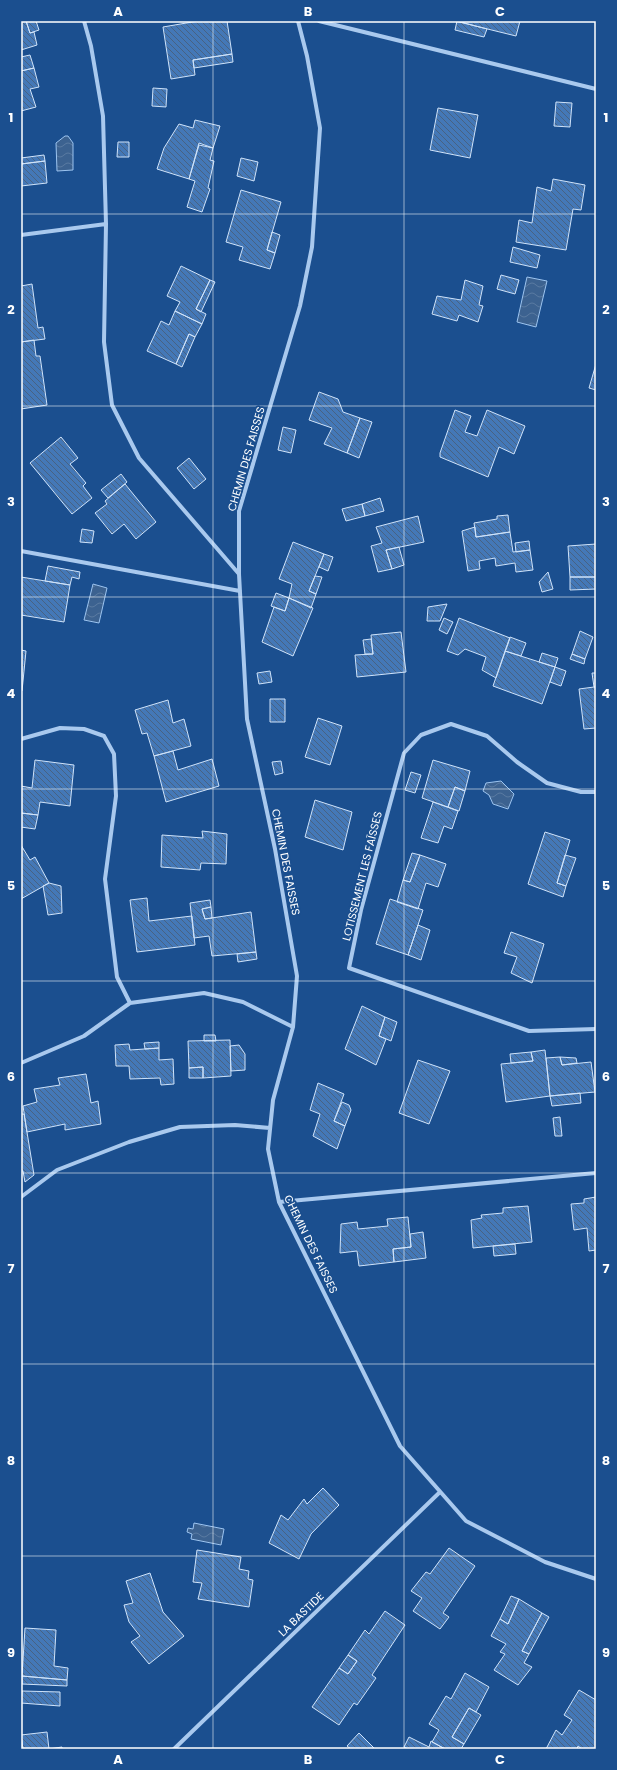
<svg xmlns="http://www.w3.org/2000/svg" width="617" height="1770" viewBox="0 0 617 1770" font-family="Poppins,sans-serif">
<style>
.water{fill:url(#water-waves);stroke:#9cc4f0}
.building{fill:url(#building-back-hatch);stroke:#cfe3fa}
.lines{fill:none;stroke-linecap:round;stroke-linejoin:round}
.minor{stroke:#a9c9ee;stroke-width:4}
.grid{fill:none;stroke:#fff;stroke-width:1;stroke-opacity:0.55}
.labels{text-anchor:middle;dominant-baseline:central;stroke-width:3.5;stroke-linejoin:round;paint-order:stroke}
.street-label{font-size:11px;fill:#fff;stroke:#1b4f8f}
.neatline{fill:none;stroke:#fff;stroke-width:1.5}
.grid-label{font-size:13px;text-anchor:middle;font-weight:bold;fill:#fff}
</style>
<defs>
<pattern id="water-waves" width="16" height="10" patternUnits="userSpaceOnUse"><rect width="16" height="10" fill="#3c6290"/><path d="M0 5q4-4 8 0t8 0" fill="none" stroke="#597aa1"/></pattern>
<pattern id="building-back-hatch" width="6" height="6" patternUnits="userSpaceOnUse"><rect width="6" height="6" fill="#4478b7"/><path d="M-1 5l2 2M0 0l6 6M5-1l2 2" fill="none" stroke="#486282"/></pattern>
</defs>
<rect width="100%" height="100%" fill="#1b4f8f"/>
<path class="water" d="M 65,136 L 68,136 L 73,143 L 73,170 L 57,171 L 56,143 Z
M 527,277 L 547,281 L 536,327 L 517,322 Z
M 93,584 L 107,588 L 99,623 L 84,620 Z
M 501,781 L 514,794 L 508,809 L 493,804 L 489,795 L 483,791 L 486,783 Z
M 194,1523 L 224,1529 L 221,1545 L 191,1539 L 192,1534 L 187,1532 L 188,1528 L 193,1529 Z"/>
<path class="building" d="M 21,21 L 26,21 L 30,33 L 34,32 L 37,45 L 21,50 Z
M 26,21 L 36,21 L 39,30 L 30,33 Z
M 198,21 L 227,21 L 232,54 L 193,60 L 195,75 L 171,79 L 163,27 Z
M 455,21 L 520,21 L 516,36 Z
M 457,21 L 487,29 L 484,37 L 455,30 Z
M 232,54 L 233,62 L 194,68 L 193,60 Z
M 30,55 L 34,68 L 21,71 L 21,57 Z
M 34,68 L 39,87 L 30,89 L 36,107 L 21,111 L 21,71 Z
M 153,88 L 167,89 L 166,107 L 152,106 Z
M 556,102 L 572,103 L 570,127 L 554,126 Z
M 438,108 L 478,115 L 470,158 L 430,150 Z
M 195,120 L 220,126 L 213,148 L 199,143 L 189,179 L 157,169 L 164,148 L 179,124 L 193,128 Z
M 118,142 L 129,142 L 129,157 L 117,157 Z
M 199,145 L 213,148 L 210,160 L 214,161 L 208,188 L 210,189 L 202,212 L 187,207 L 195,181 L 189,179 Z
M 44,155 L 45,161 L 21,164 L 21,158 Z
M 241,158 L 258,162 L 254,181 L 237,176 Z
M 45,161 L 47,183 L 21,186 L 21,164 Z
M 553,179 L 585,185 L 581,210 L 573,209 L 566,250 L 516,242 L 519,220 L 532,223 L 537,187 L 551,191 Z
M 241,190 L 281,202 L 267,250 L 275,253 L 270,269 L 239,260 L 243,247 L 226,242 Z
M 272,232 L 280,235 L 275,253 L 267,250 Z
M 513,247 L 540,255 L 537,268 L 510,262 Z
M 181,266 L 210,280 L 196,309 L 206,314 L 202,324 L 175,311 L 180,302 L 167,296 Z
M 501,275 L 519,280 L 515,294 L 497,289 Z
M 210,280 L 215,282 L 201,312 L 196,309 Z
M 465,280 L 483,286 L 479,305 L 483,306 L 478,322 L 459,315 L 457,321 L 432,314 L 437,296 L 461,300 Z
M 32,284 L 38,328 L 43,327 L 45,339 L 21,342 L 21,286 Z
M 175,311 L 202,324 L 195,337 L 189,334 L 176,364 L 147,351 L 161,321 L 169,325 Z
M 189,334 L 195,337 L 182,367 L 176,364 Z
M 34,340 L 36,356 L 40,356 L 47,405 L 21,409 L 21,342 Z
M 596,364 L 596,390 L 589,388 Z
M 319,392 L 338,399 L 343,412 L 360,418 L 347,453 L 324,444 L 332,428 L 309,420 Z
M 455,410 L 471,416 L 465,432 L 477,436 L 487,410 L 525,426 L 514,454 L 499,447 L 488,477 L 440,457 L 440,453 Z
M 360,418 L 372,422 L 359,458 L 347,453 Z
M 283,427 L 296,430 L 291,453 L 278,450 Z
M 61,437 L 78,458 L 70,464 L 86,483 L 83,486 L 92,498 L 72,514 L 30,463 Z
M 189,458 L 206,479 L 194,489 L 177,468 Z
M 121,474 L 127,482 L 108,498 L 101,490 Z
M 125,484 L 156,522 L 136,539 L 124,524 L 112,534 L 95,513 L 107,504 L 105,501 Z
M 380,498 L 384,511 L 365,516 L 362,504 Z
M 362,504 L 365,516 L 346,521 L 342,509 Z
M 508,515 L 510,532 L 476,537 L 474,523 L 497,519 L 497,516 Z
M 418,516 L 424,542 L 386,550 L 392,569 L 378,572 L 371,546 L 382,543 L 376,527 Z
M 475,527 L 476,537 L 510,532 L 513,552 L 530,550 L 533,570 L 516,572 L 515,563 L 496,566 L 495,558 L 479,561 L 480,569 L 468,571 L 462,531 Z
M 82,529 L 94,531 L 92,543 L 80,542 Z
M 529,541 L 530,550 L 516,552 L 515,543 Z
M 293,542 L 324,554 L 309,591 L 316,594 L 311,608 L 289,598 L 292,584 L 279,579 Z
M 596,544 L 596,577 L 570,577 L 568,546 Z
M 399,547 L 404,565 L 392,569 L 386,550 Z
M 324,554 L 333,557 L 328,571 L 319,567 Z
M 48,566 L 80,572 L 79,579 L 72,577 L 70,585 L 45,581 Z
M 548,572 L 553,589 L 542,592 L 539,582 Z
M 315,576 L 322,577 L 316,594 L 309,591 Z
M 21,577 L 70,585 L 64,622 L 21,615 Z
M 570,577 L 596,577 L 596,589 L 570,590 Z
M 276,593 L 289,598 L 285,611 L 271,606 Z
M 289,598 L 313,608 L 293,656 L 262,642 L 274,607 L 285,611 Z
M 447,604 L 440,621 L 427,621 L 428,607 Z
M 444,618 L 453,622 L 447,634 L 439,630 Z
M 459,618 L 510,638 L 496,678 L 482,670 L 486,657 L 465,649 L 458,655 L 447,651 Z
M 580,631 L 593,637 L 585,659 L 572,654 Z
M 401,632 L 406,672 L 357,677 L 355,655 L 373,654 L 371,635 Z
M 510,637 L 526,643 L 521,656 L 505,651 Z
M 371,639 L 373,654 L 365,654 L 363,640 Z
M 21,650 L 26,651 L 22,691 L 21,691 Z
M 505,651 L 555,667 L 542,704 L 493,686 Z
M 542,653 L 558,658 L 555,667 L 539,662 Z
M 572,654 L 585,659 L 584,664 L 570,659 Z
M 555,667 L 566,671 L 561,686 L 550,682 Z
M 270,671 L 272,682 L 259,684 L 257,673 Z
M 592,673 L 596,673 L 596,687 L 594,687 Z
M 594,687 L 596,687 L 596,728 L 584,729 L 579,689 Z
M 270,699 L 285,699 L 285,722 L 270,722 Z
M 168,700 L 173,723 L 184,719 L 191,746 L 154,756 L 147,733 L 142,734 L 135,710 Z
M 318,718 L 342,726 L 330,765 L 305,757 Z
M 173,751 L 178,770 L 212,759 L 219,786 L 166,802 L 154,756 Z
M 35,760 L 74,765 L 70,806 L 40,802 L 38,815 L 21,813 L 21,786 L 32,788 Z
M 433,760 L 470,771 L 465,791 L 455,787 L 448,807 L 422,798 Z
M 281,761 L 283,773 L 275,775 L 272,762 Z
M 411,772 L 421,775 L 415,793 L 405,790 Z
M 455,787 L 465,791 L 459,811 L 448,807 Z
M 315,800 L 352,812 L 343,850 L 305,837 Z
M 433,802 L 458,811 L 452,829 L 444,826 L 438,843 L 421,838 Z
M 21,813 L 38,815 L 35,829 L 21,827 Z
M 202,831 L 227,834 L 226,864 L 201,863 L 200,870 L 161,867 L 162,835 L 203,838 Z
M 545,832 L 570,840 L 557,883 L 566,886 L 563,897 L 528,884 Z
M 21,845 L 30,860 L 35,857 L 49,883 L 21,899 Z
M 412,853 L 420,855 L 410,882 L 403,880 Z
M 420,855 L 446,864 L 438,887 L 426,883 L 418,909 L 397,902 L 403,880 L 410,882 Z
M 565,855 L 576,858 L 566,886 L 557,883 Z
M 49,883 L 61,886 L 62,913 L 48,915 L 43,886 Z
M 147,898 L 149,921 L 192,916 L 195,945 L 137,952 L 130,900 Z
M 390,899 L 423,910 L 408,955 L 376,944 Z
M 210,900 L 211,907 L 202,909 L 205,919 L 251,912 L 256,952 L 212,956 L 209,936 L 194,938 L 190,903 Z
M 211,907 L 212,918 L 205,919 L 202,909 Z
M 418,925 L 430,930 L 421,960 L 408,955 Z
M 511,932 L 544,944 L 532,983 L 511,973 L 517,957 L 504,953 Z
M 256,952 L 257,959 L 238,962 L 237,954 Z
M 362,1006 L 385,1017 L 379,1036 L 386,1039 L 376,1065 L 345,1049 Z
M 385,1017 L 397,1022 L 391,1041 L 379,1036 Z
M 204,1035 L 215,1035 L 216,1041 L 204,1041 Z
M 230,1040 L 231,1076 L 203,1078 L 203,1067 L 189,1068 L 188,1041 Z
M 159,1042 L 159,1048 L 145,1049 L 144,1043 Z
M 129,1044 L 130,1050 L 159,1048 L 159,1060 L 173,1059 L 174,1084 L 161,1085 L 160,1078 L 130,1079 L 129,1066 L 116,1066 L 115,1045 Z
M 239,1045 L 245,1054 L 245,1070 L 231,1071 L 230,1046 Z
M 545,1050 L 550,1096 L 506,1102 L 501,1064 L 533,1061 L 531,1052 Z
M 531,1052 L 533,1061 L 511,1063 L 510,1054 Z
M 560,1057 L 576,1058 L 577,1063 L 562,1065 Z
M 560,1057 L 562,1065 L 591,1062 L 595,1092 L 550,1096 L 546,1058 Z
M 418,1060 L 450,1071 L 429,1124 L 399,1113 Z
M 203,1067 L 203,1078 L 189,1078 L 189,1068 Z
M 86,1074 L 91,1103 L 98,1101 L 101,1124 L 65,1130 L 65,1124 L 27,1132 L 23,1106 L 37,1102 L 34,1089 L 60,1085 L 58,1078 Z
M 318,1083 L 344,1094 L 334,1121 L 345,1126 L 337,1149 L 313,1136 L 320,1114 L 310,1110 Z
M 580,1093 L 581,1103 L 552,1106 L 550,1096 Z
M 342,1102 L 349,1105 L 351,1110 L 345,1126 L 334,1121 Z
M 21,1114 L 24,1114 L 34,1175 L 25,1182 L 23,1171 L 21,1171 Z
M 560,1117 L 562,1136 L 555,1136 L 553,1118 Z
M 596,1197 L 596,1250 L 589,1251 L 587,1228 L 574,1230 L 571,1204 L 584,1203 L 584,1199 Z
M 528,1206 L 532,1242 L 473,1248 L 471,1220 L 482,1218 L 481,1215 L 503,1213 L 503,1208 Z
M 408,1217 L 411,1247 L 393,1249 L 394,1262 L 359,1266 L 357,1251 L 340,1253 L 341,1224 L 357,1222 L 358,1229 L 388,1226 L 387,1219 Z
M 423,1232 L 426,1258 L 394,1262 L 393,1249 L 411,1247 L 410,1234 Z
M 515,1244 L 516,1254 L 494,1256 L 493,1246 Z
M 323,1488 L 339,1505 L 311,1534 L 299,1559 L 269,1543 L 281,1515 L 288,1520 L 304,1499 L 307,1504 Z
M 449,1548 L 475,1566 L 443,1613 L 449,1617 L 440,1629 L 413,1611 L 422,1598 L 411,1591 L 426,1572 L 430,1574 Z
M 197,1550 L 241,1557 L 239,1569 L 249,1571 L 248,1579 L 253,1580 L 249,1607 L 198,1599 L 202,1583 L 193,1582 Z
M 150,1573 L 163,1612 L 184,1636 L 149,1664 L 131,1642 L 140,1636 L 129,1622 L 124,1605 L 133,1603 L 126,1581 Z
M 511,1596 L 519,1599 L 508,1624 L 500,1619 Z
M 519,1599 L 542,1613 L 522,1651 L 529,1654 L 524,1663 L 532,1667 L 518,1685 L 494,1670 L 505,1654 L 500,1652 L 506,1644 L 491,1636 L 500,1619 L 508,1624 Z
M 385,1611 L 405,1625 L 372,1675 L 376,1678 L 357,1705 L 354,1703 L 339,1725 L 312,1707 L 339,1668 L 348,1674 L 357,1661 L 348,1655 L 365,1630 L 369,1634 Z
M 542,1613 L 549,1617 L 529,1654 L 522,1651 Z
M 25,1628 L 56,1630 L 54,1666 L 68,1668 L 67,1680 L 22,1676 Z
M 348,1655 L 357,1661 L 348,1674 L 339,1668 Z
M 465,1673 L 489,1687 L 476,1712 L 469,1708 L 452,1737 L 464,1744 L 461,1749 L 445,1749 L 432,1742 L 439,1730 L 429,1724 L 446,1696 L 451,1699 Z
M 22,1676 L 67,1680 L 67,1686 L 22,1684 Z
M 579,1690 L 596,1700 L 596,1749 L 582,1749 L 578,1746 L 577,1749 L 546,1749 L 556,1730 L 562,1735 L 572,1720 L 564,1715 Z
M 22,1691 L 60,1692 L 60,1706 L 21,1703 Z
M 469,1708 L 481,1715 L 464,1744 L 452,1737 Z
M 47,1732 L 49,1749 L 62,1747 L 62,1749 L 23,1749 L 21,1735 Z
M 359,1733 L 375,1749 L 351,1749 L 347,1746 Z
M 409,1737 L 429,1747 L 431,1741 L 445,1749 L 408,1749 L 404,1747 Z"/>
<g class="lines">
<path class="minor" d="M 84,21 L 91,46 L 103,116 L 106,224 L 104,342 L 112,405 L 139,458 L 239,574
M 298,21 L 307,56 L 320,128 L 312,247 L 300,306 L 239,511 L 239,574 L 247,719 L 275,849 L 297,976 L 293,1027 L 273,1100 L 268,1149 L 279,1202 L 400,1446 L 466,1521 L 545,1562 L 596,1579
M 319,21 L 596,89
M 21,235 L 106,224
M 21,551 L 240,591
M 21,739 L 60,728 L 84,729 L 104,736 L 114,754 L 116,796 L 105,879 L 117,977 L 130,1003 L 204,993 L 243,1002 L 293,1027
M 596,792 L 581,792 L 547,783 L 517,762 L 487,736 L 451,724 L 421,735 L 404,753 L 361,910 L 349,968 L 529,1031 L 596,1029
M 21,1063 L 84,1036 L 130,1003
M 21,1197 L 57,1170 L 129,1142 L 180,1127 L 235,1125 L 270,1128
M 279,1202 L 596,1173
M 174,1749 L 440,1492"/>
</g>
<path class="grid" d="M 213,21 L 213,1749M 404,21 L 404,1749M 21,214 L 596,214M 21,406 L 596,406M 21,597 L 596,597M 21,789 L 596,789M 21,981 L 596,981M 21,1173 L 596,1173M 21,1364 L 596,1364M 21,1556 L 596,1556"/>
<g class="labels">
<g class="street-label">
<text transform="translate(246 459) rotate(-74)">CHEMIN DES FAISSES</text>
<text transform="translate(286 862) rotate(79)">CHEMIN DES FAISSES</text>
<text transform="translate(362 876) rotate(-76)">LOTISSEMENT LES FAÏSSES</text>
<text transform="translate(311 1244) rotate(64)">CHEMIN DES FAISSES</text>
<text transform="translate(301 1614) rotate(-44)">LA BASTIDE</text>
</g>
</g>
<rect width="617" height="1770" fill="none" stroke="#1b4f8f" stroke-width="44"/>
<rect x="22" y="22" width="573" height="1726" class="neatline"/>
<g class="grid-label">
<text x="118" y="16">A</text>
<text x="308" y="16">B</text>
<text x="500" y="16">C</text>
<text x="11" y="122">1</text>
<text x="606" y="122">1</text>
<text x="11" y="314">2</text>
<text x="606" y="314">2</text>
<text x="11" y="506">3</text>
<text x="606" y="506">3</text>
<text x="11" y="698">4</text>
<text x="606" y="698">4</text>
<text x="11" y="890">5</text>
<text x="606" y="890">5</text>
<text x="11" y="1081">6</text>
<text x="606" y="1081">6</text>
<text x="11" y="1273">7</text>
<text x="606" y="1273">7</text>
<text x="11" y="1465">8</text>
<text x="606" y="1465">8</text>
<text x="11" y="1657">9</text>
<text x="606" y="1657">9</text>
<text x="118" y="1764">A</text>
<text x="308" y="1764">B</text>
<text x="500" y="1764">C</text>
</g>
</svg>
